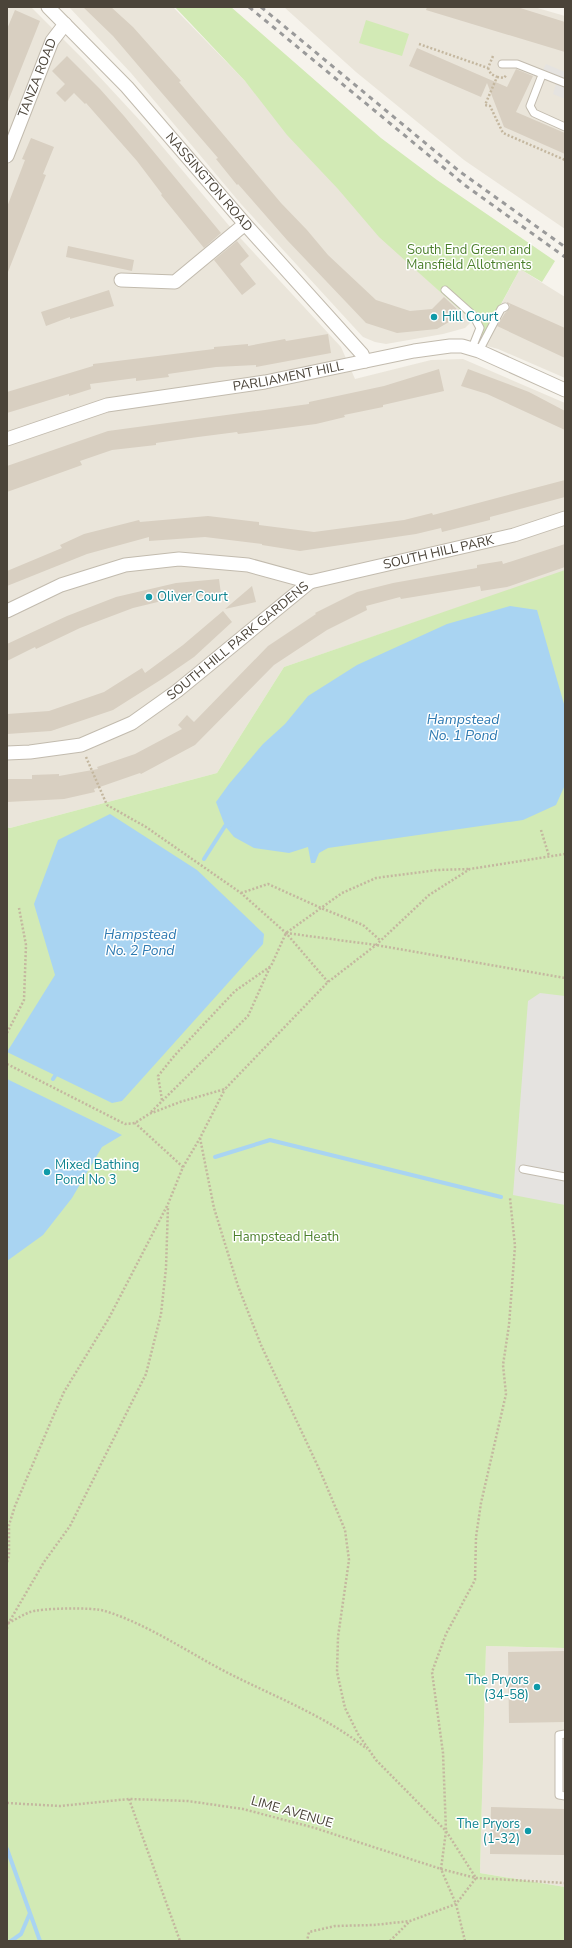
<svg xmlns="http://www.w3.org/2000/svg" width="572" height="1948" viewBox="0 0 572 1948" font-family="'Nunito Sans',sans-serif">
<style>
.residential{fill:#eae5da}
.green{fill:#d2eab5}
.parking{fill:#e5e3e0}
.water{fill:#a9d4f2}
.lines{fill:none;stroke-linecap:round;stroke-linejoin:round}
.stream{stroke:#a9d4f2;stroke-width:4}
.building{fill:#d8cfc1}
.lane-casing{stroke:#c2bbae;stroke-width:9}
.street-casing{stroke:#c2bbae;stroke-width:15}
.path{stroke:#c4b79f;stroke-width:2.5;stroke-dasharray:2 2;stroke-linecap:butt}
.lane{stroke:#fff;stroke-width:7}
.street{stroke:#fff;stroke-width:13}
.rail{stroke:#9a9a9a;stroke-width:3;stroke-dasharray:5 5;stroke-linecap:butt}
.culture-dot{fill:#0f9aa8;stroke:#fff;stroke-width:1.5}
.labels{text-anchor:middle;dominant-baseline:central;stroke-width:3;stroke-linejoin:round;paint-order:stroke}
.street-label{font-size:13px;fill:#4b4439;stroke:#fff}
.park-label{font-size:13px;fill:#4a7f2a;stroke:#fff}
.culture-label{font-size:13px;fill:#0d838f;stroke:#fff;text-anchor:start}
.water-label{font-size:14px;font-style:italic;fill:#2e7ab2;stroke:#fff}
</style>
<rect width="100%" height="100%" fill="#f6f3ec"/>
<path class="residential" d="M 7,7 L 31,7 L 84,60 L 145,126 L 231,228 L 341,347 L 355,379 L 431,360 L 463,359 L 565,403 L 565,571 L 284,667 L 217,773 L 10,828 L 7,826 Z
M 69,7 L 173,7 L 245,81 L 410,264 L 472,321 L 465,328 L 443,334 L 386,344 L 375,342 L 363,337 L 241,204 L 131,73 Z
M 284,7 L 534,7 L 565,16 L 565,229 L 464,160 L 356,72 Z
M 520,269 L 565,297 L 565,378 L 498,349 L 480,344 Z
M 486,1646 L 565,1648 L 565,1887 L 480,1873 Z"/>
<path class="green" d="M 175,7 L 231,7 L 381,138 L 437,180 L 555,261 L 542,282 L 520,269 L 483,337 L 478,326 L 379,237 L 338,189 L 287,135 L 245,81 Z
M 366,20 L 409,34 L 402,56 L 359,43 Z
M 565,570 L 565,1648 L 486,1646 L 480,1873 L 565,1887 L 565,1941 L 7,1941 L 7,827 L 10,828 L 217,773 L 284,667 Z"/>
<path class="parking" d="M 546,64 L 565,72 L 565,79 L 543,70 Z
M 556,84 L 565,88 L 565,99 L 553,94 Z
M 540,993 L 565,996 L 565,1205 L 513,1195 L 528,1001 Z"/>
<path class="water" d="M 510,606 L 537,610 L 564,704 L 565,785 L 556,805 L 523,820 L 328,848 L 319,853 L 315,863 L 311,863 L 308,847 L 289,853 L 254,848 L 234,837 L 225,826 L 216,802 L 229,784 L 263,744 L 285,724 L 308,696 L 357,665 L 447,624 Z
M 110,814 L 197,870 L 264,934 L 263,944 L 122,1101 L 112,1103 L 7,1052 L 55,975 L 34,904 L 58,840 Z
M 7,1079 L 122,1135 L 102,1147 L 72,1198 L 43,1235 L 7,1261 Z"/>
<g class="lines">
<path class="stream" d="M 204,859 L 225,826 L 230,825
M 53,1079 L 58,1071
M 215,1157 L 270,1140 L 501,1197
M 7,1849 L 40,1941
M 11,1941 L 21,1934 L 30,1913"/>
</g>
<path class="building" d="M 83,7 L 111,7 L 133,27 L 181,81 L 179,82 L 281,203 L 307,230 L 328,255 L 376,300 L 410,311 L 432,309 L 444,297 L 459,311 L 449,322 L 437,329 L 397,333 L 366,323 L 287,240 L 238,184 L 237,185 L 216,159 L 218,158 L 142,70 L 113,36 Z
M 427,7 L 517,7 L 565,22 L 565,52 L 426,10 Z
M 15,10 L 40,21 L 7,104 L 7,29 Z
M 417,48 L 507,87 L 516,69 L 533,76 L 516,112 L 565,133 L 565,154 L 504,127 L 487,83 L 481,97 L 409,66 Z
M 67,56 L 100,89 L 124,116 L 221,233 L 204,248 L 161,195 L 162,194 L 137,161 L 86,103 L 85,104 L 74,93 L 65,102 L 56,93 L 65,84 L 52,71 Z
M 31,138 L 54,147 L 43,174 L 46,175 L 8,272 L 7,207 L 25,160 L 22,159 Z
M 237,241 L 249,256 L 240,264 L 256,284 L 242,295 L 214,260 Z
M 68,246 L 134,260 L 132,271 L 66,257 Z
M 109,290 L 114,306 L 70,319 L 70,317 L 46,326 L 41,312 Z
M 507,303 L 507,302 L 565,328 L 565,358 L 497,326 L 505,313 L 509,309 L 510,305 Z
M 328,334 L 331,353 L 256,367 L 256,365 L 216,367 L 168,374 L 169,377 L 136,381 L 136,378 L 90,384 L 91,389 L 69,396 L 69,394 L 7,413 L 7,392 L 93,366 L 93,364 L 214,349 L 214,347 L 248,344 L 248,346 L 285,339 L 286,341 Z
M 439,369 L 444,391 L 383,405 L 383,407 L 344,415 L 345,417 L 316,424 L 238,434 L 237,432 L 198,437 L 156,443 L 156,445 L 112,450 L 80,461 L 82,465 L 7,492 L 7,466 L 108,431 L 309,404 L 309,402 L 384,386 Z
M 468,369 L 529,392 L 565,411 L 565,430 L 487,394 L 461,386 Z
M 565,480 L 565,497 L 490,517 L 490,520 L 442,532 L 441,528 L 416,534 L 300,551 L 262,545 L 262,544 L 205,537 L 149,541 L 149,537 L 87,554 L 7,586 L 7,571 L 62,548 L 60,545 L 84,534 L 139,520 L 140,522 L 208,516 L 259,522 L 259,525 L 314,532 L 404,520 L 432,513 L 433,515 Z
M 565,544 L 565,567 L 507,587 L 481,591 L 480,586 L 401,599 L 400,597 L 366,606 L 367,610 L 327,630 L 274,665 L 195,745 L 141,774 L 140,773 L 94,789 L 95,792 L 64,799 L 7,802 L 7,779 L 32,779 L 32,775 L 59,774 L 59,776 L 98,769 L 97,767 L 135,754 L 182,729 L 178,725 L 187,715 L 194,722 L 268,646 L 316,614 L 315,613 L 357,592 L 393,583 L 477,568 L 477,565 L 502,561 L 503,564 Z
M 219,579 L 221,594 L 170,599 L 133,608 L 80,628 L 36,649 L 35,647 L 7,661 L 7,644 L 67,616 L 116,597 L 176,583 Z
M 252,586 L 256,602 L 225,609 Z
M 223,611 L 232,622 L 194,657 L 162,679 L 113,710 L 51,731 L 7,734 L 7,714 L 49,711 L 104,692 L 142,668 L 145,673 L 183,645 Z
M 565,1651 L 565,1722 L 509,1723 L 508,1652 Z
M 491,1807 L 565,1809 L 565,1855 L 490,1854 Z"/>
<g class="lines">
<defs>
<path id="lane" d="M 502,64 L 517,64 L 565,83
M 542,75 L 530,106 L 534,113 L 565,127
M 445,290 L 473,315 L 480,328 L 472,348
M 479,351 L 501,309 L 505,307
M 523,1169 L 565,1177
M 565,1734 L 559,1735 L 559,1795 L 565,1796"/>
<g id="street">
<path id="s1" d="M 48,7 L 127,87 L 245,224 L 362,354 L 365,361"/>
<path id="s2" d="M 7,156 L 52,41 L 65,24"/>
<path d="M 121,280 L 175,282 L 245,224"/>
<path id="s3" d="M 7,439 L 107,405 L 265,382 L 414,351 L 450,346 L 462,346 L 479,351 L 565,390"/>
<path d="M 7,611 L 61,585 L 125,565 L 179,559 L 248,565 L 310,582"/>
<path id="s4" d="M 7,753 L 30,752 L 81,745 L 132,723 L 177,691 L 310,582 L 514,535 L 565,518"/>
</g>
</defs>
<use href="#lane" class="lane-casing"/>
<use href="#street" class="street-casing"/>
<path class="path" d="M 419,44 L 488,68 L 493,56
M 488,68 L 491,74 L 497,77 L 485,105 L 490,106 L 503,133 L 565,160
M 497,77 L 504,78 L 507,74
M 86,757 L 107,805 L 146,827 L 241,893 L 286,933 L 328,982
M 541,830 L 549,856
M 241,893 L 268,884 L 321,908 L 363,925 L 381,941
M 286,933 L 376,945 L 565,978
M 7,1033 L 24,1000 L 26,945 L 19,908
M 7,1064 L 125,1124 L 135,1123 L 149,1114 L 180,1102 L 225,1089 L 328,982 L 376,945 L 429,895 L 470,869 L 565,854
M 162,1100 L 158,1076 L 175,1055 L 235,991 L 271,966 L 286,933 L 342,893 L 376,878 L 437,870 L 469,869
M 151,1112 L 248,1016 L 270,967
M 200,1138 L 214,1208 L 238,1286 L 261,1345 L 321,1473 L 345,1530 L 349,1560 L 338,1637 L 337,1672 L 345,1708 L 358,1734 L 376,1760 L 446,1831 L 476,1878 L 456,1904 L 410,1921 L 374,1925 L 335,1926 L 309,1932 L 307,1941
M 183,1167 L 200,1138 L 225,1089
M 7,1562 L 9,1556 L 9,1525 L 15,1506 L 52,1419 L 64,1392 L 109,1318 L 168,1204 L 183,1167 L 135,1123
M 8,1623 C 15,1620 22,1615 30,1612 C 41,1608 93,1607 105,1611 C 150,1625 190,1654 232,1675 C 278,1698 327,1717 367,1749
M 8,1624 L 44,1562 L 70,1526 L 146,1374 L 161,1314 L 166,1268 L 168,1206
M 7,1629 L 7,1622
M 129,1799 L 180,1941
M 7,1803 L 60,1806 L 129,1799 L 188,1801 L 243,1809 L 315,1828 L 441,1869 L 476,1878 L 565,1883
M 390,1941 L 409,1922
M 465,1941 L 456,1904 L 441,1869 L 446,1831 L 443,1753 L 432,1672 L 446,1634 L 475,1580 L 476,1537 L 481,1503 L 506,1394 L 503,1365 L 509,1325 L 515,1246 L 510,1198"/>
<use href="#lane" class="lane"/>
<use href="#street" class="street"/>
<path class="rail" d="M 249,7 L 466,186 L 565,257
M 261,7 L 459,171 L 565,247"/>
</g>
<g class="culture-dot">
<circle cx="434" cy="317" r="4"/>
<circle cx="149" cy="597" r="4"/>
<circle cx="47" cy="1172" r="4"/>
<circle cx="537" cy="1687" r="4"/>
<circle cx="528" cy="1831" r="4"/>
</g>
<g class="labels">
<g class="street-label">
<text stroke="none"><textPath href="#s2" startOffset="84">TANZA ROAD</textPath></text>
<text stroke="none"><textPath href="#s1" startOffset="238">NASSINGTON ROAD</textPath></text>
<text stroke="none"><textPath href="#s3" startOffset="289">PARLIAMENT HILL</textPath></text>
<text stroke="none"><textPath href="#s4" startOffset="489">SOUTH HILL PARK</textPath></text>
<text stroke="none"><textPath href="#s4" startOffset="264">SOUTH HILL PARK GARDENS</textPath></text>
<text transform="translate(292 1812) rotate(16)">LIME AVENUE</text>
</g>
<g class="park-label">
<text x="469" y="250">South End Green and<tspan x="469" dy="15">Mansfield Allotments</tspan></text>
<text x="286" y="1237">Hampstead Heath</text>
</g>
<g class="culture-label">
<text x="442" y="317">Hill Court</text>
<text x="157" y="597">Oliver Court</text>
<text x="55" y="1165">Mixed Bathing<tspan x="55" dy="15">Pond No 3</tspan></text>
<text x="529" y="1680" text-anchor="end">The Pryors<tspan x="529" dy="15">(34-58)</tspan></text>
<text x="520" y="1824" text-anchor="end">The Pryors<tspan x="520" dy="15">(1-32)</tspan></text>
</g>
<g class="water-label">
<text x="463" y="719">Hampstead<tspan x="463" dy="16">No. 1 Pond</tspan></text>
<text x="140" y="934">Hampstead<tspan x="140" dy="16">No. 2 Pond</tspan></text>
</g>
</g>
<rect width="572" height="1948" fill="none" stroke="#4b4439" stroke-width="16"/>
</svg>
